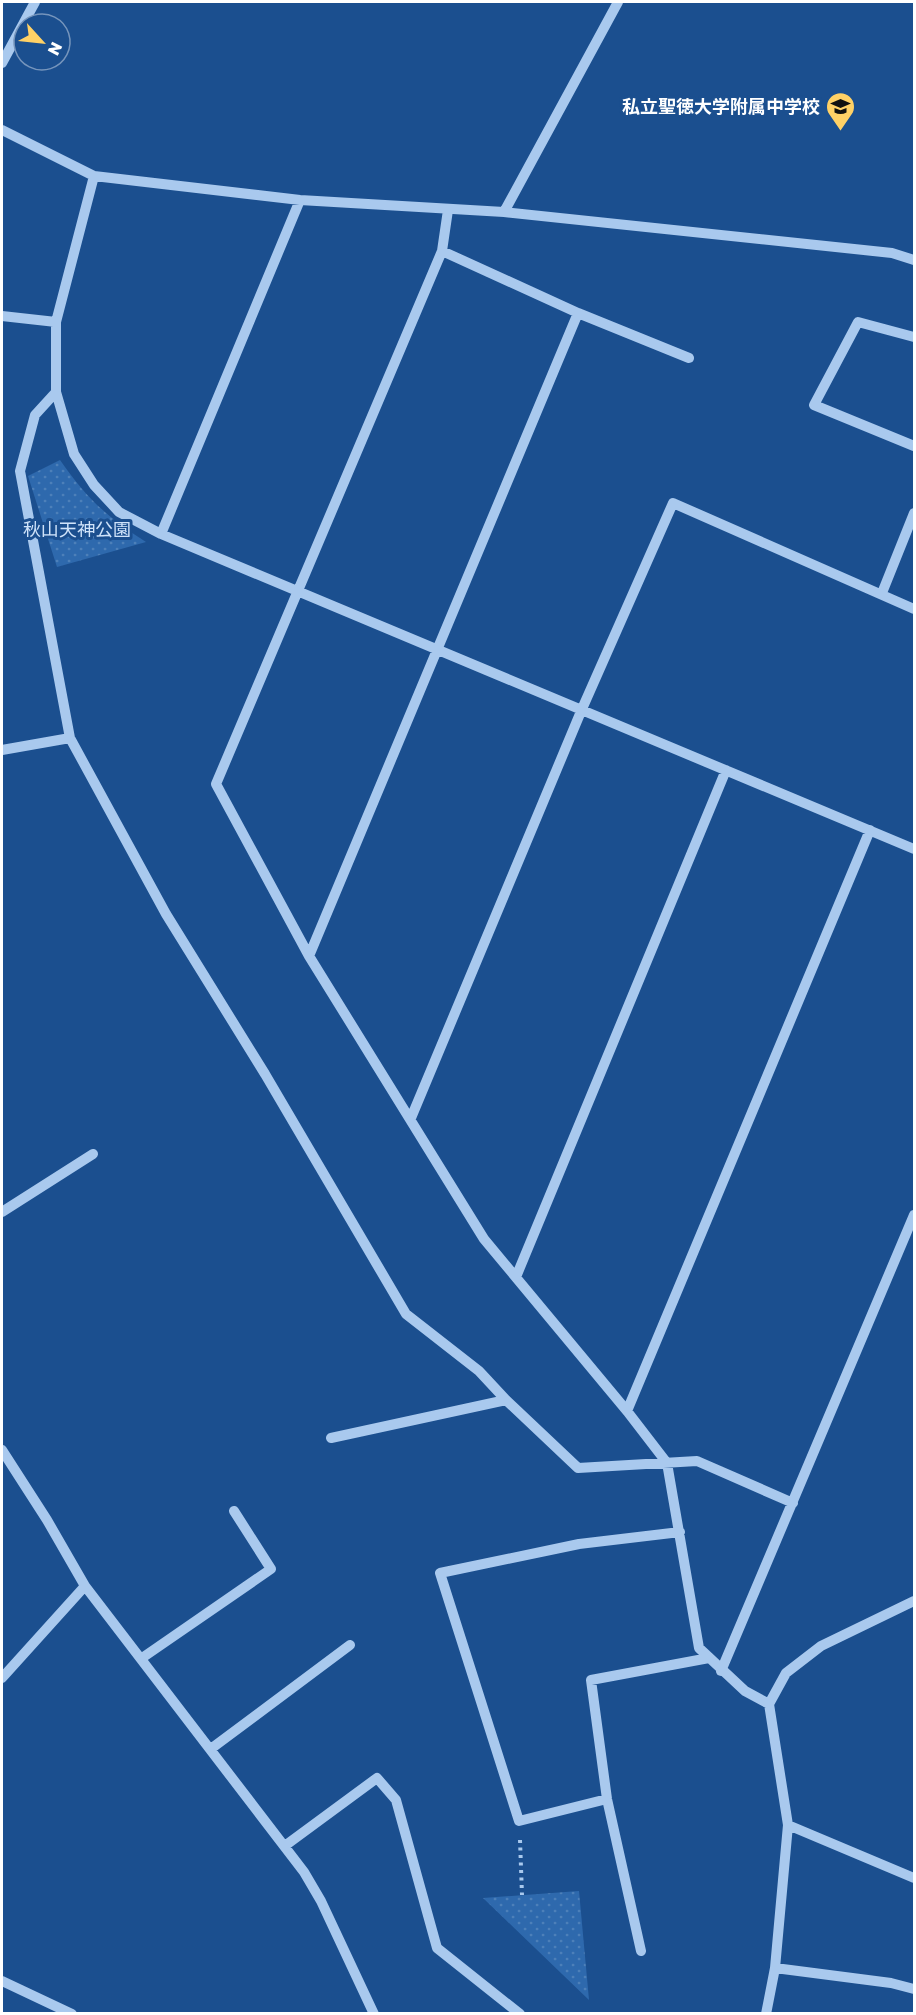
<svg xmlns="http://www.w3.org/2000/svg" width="916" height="2015" viewBox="0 0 916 2015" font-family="'Golos Text','Noto Sans JP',sans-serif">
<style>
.park{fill:url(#park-dots)}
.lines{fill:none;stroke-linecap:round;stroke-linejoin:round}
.path{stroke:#a9c9ee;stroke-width:4;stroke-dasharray:3 4.5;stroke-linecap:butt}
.minor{stroke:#a9c9ee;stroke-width:10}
.labels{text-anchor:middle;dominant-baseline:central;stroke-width:6;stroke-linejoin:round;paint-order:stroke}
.poi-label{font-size:18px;font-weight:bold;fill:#fff;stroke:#1b4f8f;text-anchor:end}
.park-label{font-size:18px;fill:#cfe3fa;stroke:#1b4f8f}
</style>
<defs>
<pattern id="park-dots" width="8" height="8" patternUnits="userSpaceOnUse" patternTransform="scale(1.5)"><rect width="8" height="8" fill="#2e69ad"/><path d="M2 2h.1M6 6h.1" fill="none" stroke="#4d80b9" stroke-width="1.8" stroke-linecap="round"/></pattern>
</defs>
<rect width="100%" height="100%" fill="#1b4f8f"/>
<path class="park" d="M 60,460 C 87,499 106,516 146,542 L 57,567 L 28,476 Z
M 579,1891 L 589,2000 L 483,1898 Z"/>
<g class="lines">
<path class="path" d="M 520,1840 L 522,1895"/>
<path class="minor" d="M 2,63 L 35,2
M 2,130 L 94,176 L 300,200 L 504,212 L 892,253 L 914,260
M 94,176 L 56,322 L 56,392 L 74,454 L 94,485 L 119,512 L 161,534 L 914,849
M 448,210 L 442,251 L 216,784 L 309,956 L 484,1239 L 627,1411 L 667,1463 L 699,1648 L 745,1691 L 769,1704
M 504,212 L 618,2
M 442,251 L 578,313 L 689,358
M 2,316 L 56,322
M 914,337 L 858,322 L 814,405 L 914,446
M 56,392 L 35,415 L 20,471 L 70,738 L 166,914 L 265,1074 L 406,1314 L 479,1371 L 506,1400 L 578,1468 L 697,1461 L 793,1503
M 161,534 L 300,200
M 882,593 L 914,513
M 2,750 L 70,738
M 309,956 L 578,313
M 411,1118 L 582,709 L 673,503 L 914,609
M 2,1212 L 93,1154
M 516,1277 L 726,770
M 627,1411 L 870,830
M 331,1438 L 506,1400
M 2,1450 L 47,1520 L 85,1586 L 304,1872 L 321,1901 L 374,2014
M 142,1658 L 271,1569 L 234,1511
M 721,1671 L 914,1215
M 2,1678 L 85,1586
M 212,1748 L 350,1645
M 607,1799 L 519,1821 L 440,1573 L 579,1544 L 680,1532
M 788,1825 L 914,1878
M 286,1845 L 377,1778 L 396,1800 L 437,1948 L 520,2014
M 641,1951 L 607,1799 L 591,1680 L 709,1658
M 775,1968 L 891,1983 L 914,1989
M 2,1981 L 72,2014
M 766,2014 L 775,1968 L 788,1825 L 769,1704 L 786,1673 L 821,1646 L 914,1601"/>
</g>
<defs>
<symbol id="school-pin" viewBox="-11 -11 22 30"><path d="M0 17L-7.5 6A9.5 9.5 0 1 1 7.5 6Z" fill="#ffd166" stroke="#1b4f8f"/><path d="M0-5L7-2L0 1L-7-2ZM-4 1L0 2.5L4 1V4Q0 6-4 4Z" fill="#111"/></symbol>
</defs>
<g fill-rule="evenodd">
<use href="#school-pin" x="824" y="90" width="33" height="45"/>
</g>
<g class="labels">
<g class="poi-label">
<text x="820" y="106">私立聖徳大学附属中学校</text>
</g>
<g class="park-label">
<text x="77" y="529">秋山天神公園</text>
</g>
</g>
<rect width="916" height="2015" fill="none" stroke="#ffffff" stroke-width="6"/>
<g transform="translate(42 42) rotate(117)"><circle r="28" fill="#1b4f8f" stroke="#7695bc" stroke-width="1.5"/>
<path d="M0-4.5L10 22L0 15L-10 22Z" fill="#ffd166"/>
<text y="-9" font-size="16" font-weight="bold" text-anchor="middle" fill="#ffffff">N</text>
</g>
</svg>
